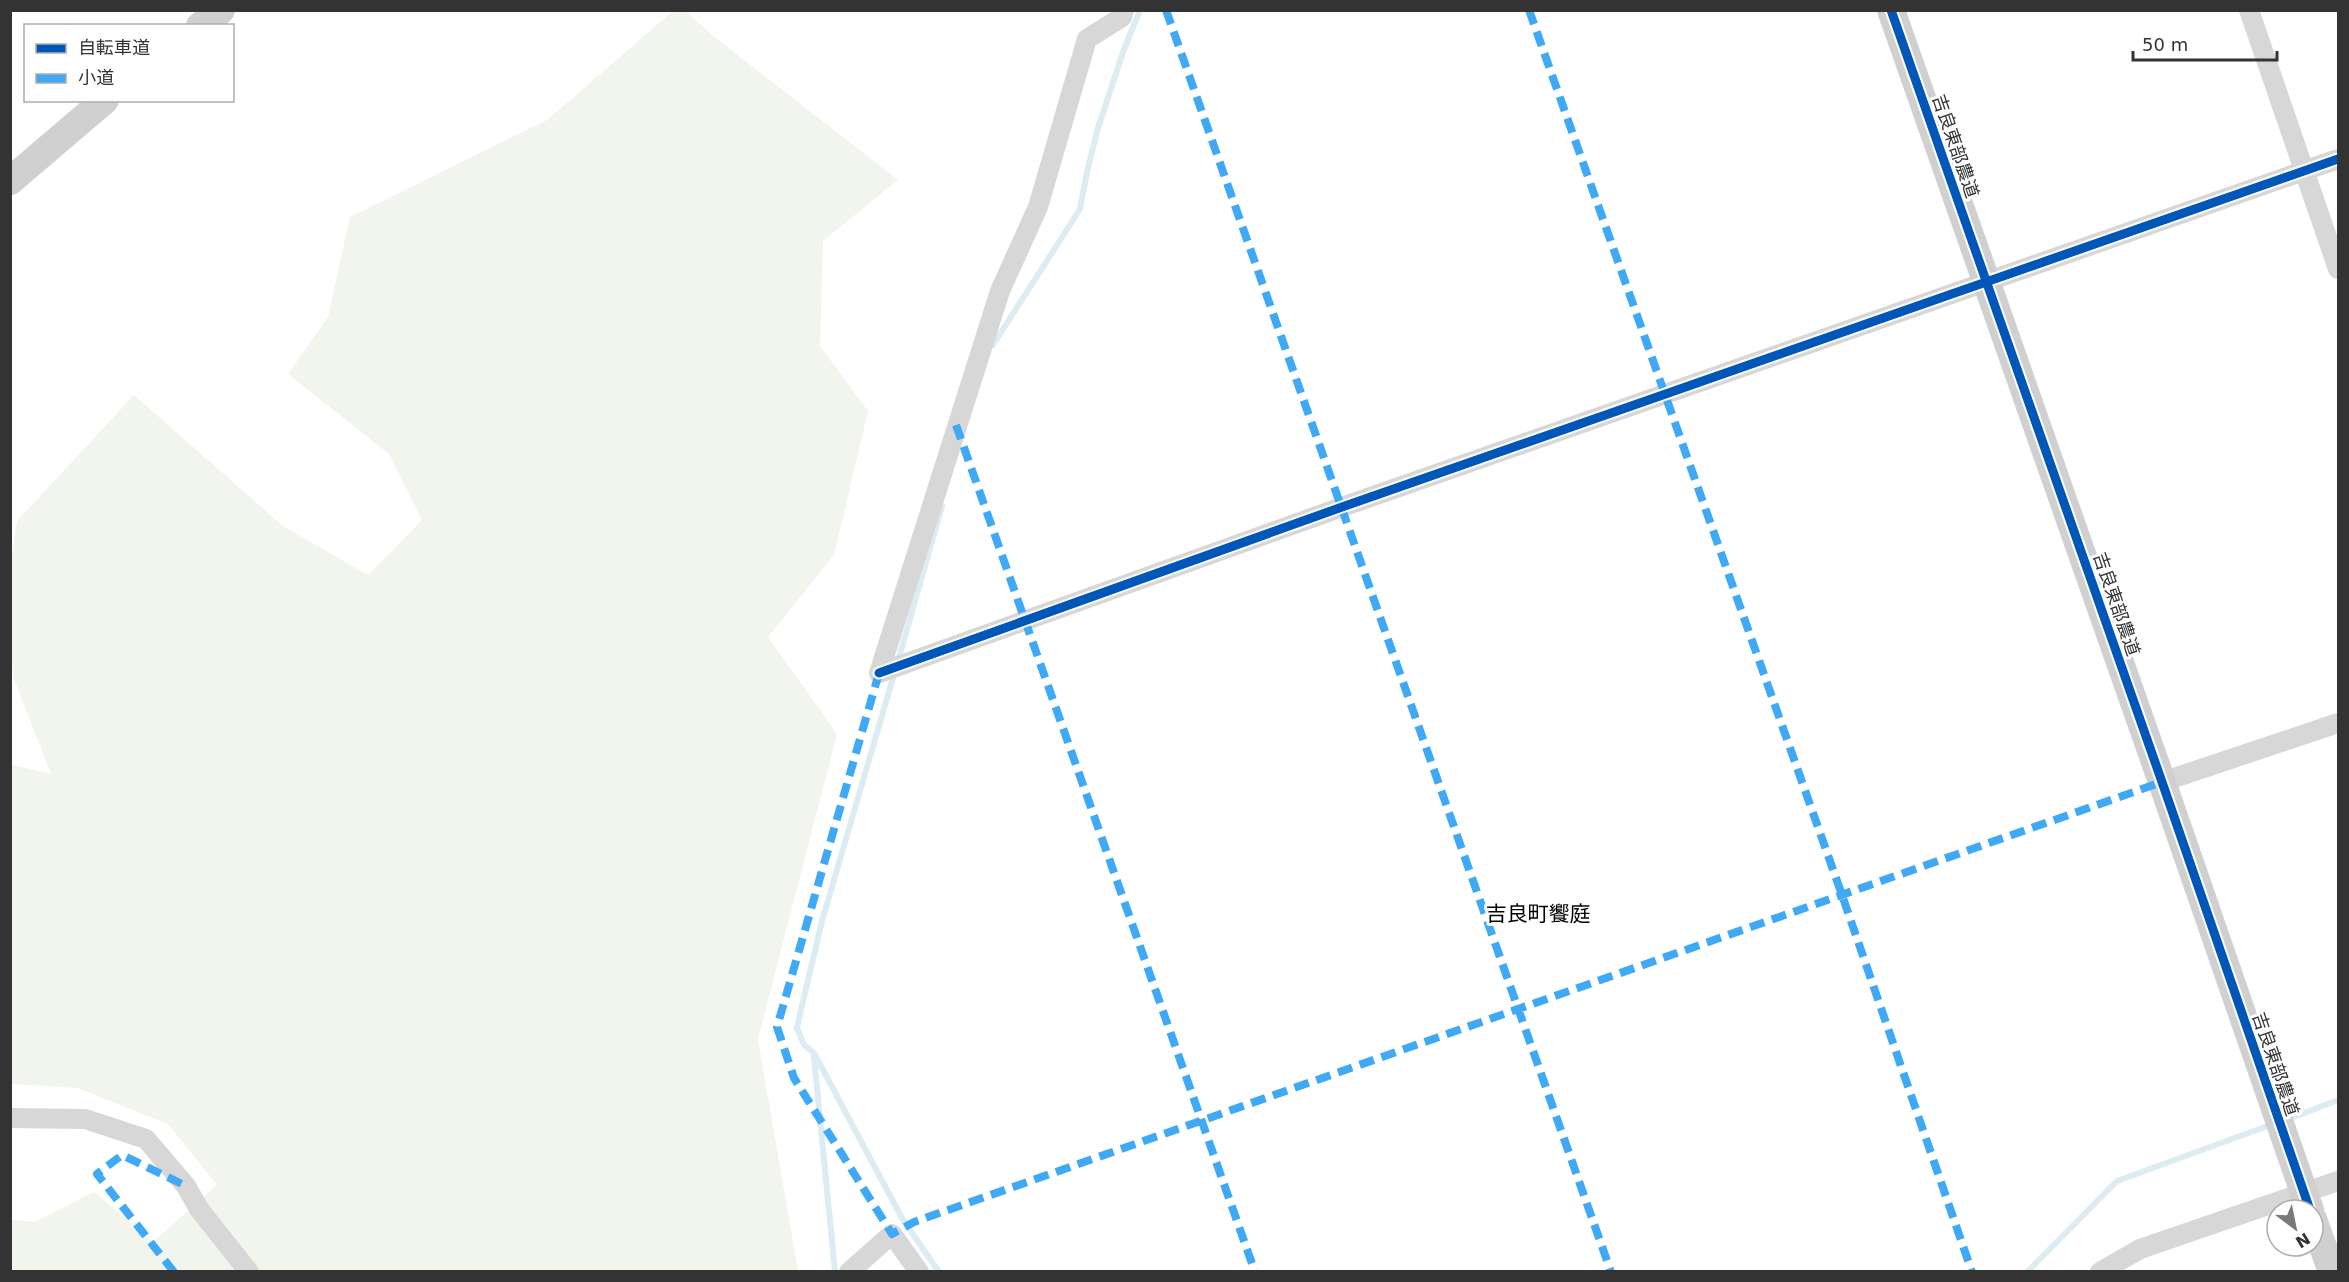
<svg xmlns="http://www.w3.org/2000/svg" width="2349" height="1282" viewBox="0 0 2349 1282" font-family="'DejaVu Sans','Noto Sans JP',sans-serif">
<style>
.green{fill:#f1f5ed}
.lines{fill:none;stroke-linecap:round;stroke-linejoin:round}
.stream{stroke:#ddebf3;stroke-width:6}
.street{stroke:#d7d7d7;stroke-width:20}
.secondary{stroke:#d0d0d0;stroke-width:28}
.quiet{stroke:#3fa9f5;stroke-width:8;stroke-dasharray:15 8;stroke-linecap:butt}
.cycleway-casing{stroke:#fff;stroke-width:13}
.cycleway{stroke:#0057b8;stroke-width:9}
.labels{text-anchor:middle;dominant-baseline:central;stroke-width:6;stroke-linejoin:round;paint-order:stroke}
.street-label{font-size:18px;fill:#333;stroke:#fff}
.quarter-label{font-size:21px;fill:#000;stroke:#fff}
</style>
<rect width="100%" height="100%" fill="#fff"/>
<path class="green" d="M 673,11 L 685,11 L 716,38 L 898,180 L 823,241 L 820,346 L 868,411 L 834,555 L 768,637 L 837,734 L 758,1039 L 798,1271 L 11,1271 L 11,1220 L 35,1222 L 94,1192 L 153,1242 L 217,1185 L 168,1124 L 77,1088 L 11,1084 L 10,764 L 51,774 L 14,679 L 10,647 L 10,567 L 17,521 L 134,395 L 283,526 L 368,575 L 422,520 L 389,454 L 288,374 L 328,317 L 350,217 L 547,120 Z"/>
<g class="lines">
<path class="stream" d="M 993,345 L 1080,209 L 1087,172 L 1097,131 L 1123,52 L 1140,10
M 898,661 L 942,506
M 895,671 L 822,921 L 800,1014 L 797,1028 L 804,1045 L 814,1053 L 903,1220 L 939,1272
M 814,1057 L 835,1272
M 2286,1120 L 2338,1100
M 2027,1272 L 2117,1181 L 2273,1124"/>
<path class="street" d="M 2249,10 L 2338,269
M 879,673 L 1342,507 L 2338,159
M 879,673 L 1000,291 L 1038,207 L 1087,39 L 1122,17 L 1124,10
M 2162,782 L 2338,723
M 10,1118 L 85,1119 L 146,1139 L 186,1186 L 199,1209 L 249,1272
M 849,1272 L 892,1234 L 919,1272
M 2100,1272 L 2140,1249 L 2338,1181"/>
<path class="secondary" d="M 1891,10 L 2162,782 L 2310,1210
M 200,26 L 221,10
M 10,181 L 105,100
M 2313,1219 L 2332,1272"/>
<path class="quiet" d="M 1166,10 L 1611,1272
M 1529,10 L 1842,895 L 1972,1272
M 956,425 L 1255,1272
M 879,673 L 777,1027 L 794,1078 L 892,1234 L 914,1222 L 2162,782
M 174,1272 L 97,1174 L 122,1155 L 186,1186"/>
<defs>
<path id="cycleway" d="M 1891,10 L 2162,782 L 2310,1210
M 879,673 L 1342,507 L 2338,159"/>
</defs>
<use href="#cycleway" class="cycleway-casing"/>
<use href="#cycleway" class="cycleway"/>
</g>
<g class="labels">
<g class="street-label">
<text transform="translate(1956 146) rotate(71)">吉良東部農道</text>
<text transform="translate(2117 604) rotate(71)">吉良東部農道</text>
<text transform="translate(2276 1064) rotate(71)">吉良東部農道</text>
</g>
<g class="quarter-label">
<text x="1538" y="914">吉良町饗庭</text>
</g>
</g>
<rect width="2349" height="1282" fill="none" stroke="#333333" stroke-width="24"/>
<rect x="24" y="24" width="210" height="78" fill="#ffffff" stroke="#adadad" stroke-width="1.5"/>
<rect x="36" y="44" width="30" height="9" fill="#0057b8" stroke="#adadad" stroke-width="1.5"/>
<text x="78" y="54" font-size="18" fill="#333333">自転車道</text>
<rect x="36" y="74" width="30" height="9" fill="#3fa9f5" stroke="#adadad" stroke-width="1.5"/>
<text x="78" y="84" font-size="18" fill="#333333">小道</text>
<g transform="translate(2295 1228) rotate(148)"><circle r="28" fill="#ffffff" stroke="#adadad" stroke-width="1.5"/>
<path d="M0-4.5L10 22L0 15L-10 22Z" fill="#7a7a7a"/>
<text y="-9" font-size="16" font-weight="bold" text-anchor="middle" fill="#333333">N</text>
</g>
<path d="M2133 51v9h144v-9" fill="none" stroke="#333333" stroke-width="3"/>
<text x="2142" y="51" font-size="18" fill="#333333" stroke="#ffffff" stroke-width="4.5" paint-order="stroke">50 m</text>
</svg>
